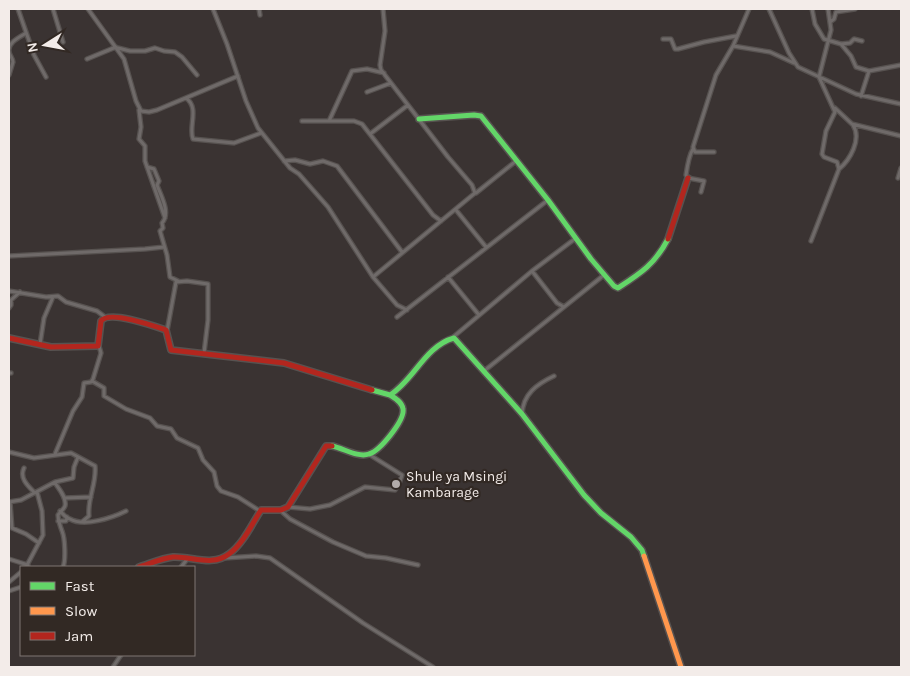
<svg xmlns="http://www.w3.org/2000/svg" width="910" height="676" viewBox="0 0 910 676" font-family="Karla,sans-serif">
<style>
.lines{fill:none;stroke-linecap:round;stroke-linejoin:round}
.street-casing{stroke:#575250;stroke-width:5.5}
.fast-casing{stroke:#575250;stroke-width:8}
.slow-casing{stroke:#575250;stroke-width:8}
.jam-casing{stroke:#575250;stroke-width:8}
.street{stroke:#6f6a69;stroke-width:3}
.fast{stroke:#63d668;stroke-width:5}
.slow{stroke:#ff974d;stroke-width:5}
.jam{stroke:#b3261e;stroke-width:5}
.poi-dot{fill:#b2aba9;stroke:#322924;stroke-width:2}
.labels{text-anchor:middle;dominant-baseline:central;stroke-width:4.5;stroke-linejoin:round;paint-order:stroke}
.poi-label{font-size:14px;fill:#f3ece9;stroke:#322924;text-anchor:start}
</style>
<rect width="100%" height="100%" fill="#3a3332"/>
<g class="lines">
<defs>
<path id="street" d="M 18,9 L 34,55 L 46,77
M 53,9 L 63,42
M 88,9 L 124,59 L 136,101 L 141,111 L 149,112 L 157,110 L 238,76
M 213,9 L 227,44 L 246,101 L 258,128 L 290,168 L 299,174 L 328,207 L 373,277 L 397,305 L 407,310
M 259,9 L 260,15
M 769,9 L 789,53 L 798,67 L 856,94 L 901,104
M 812,9 L 815,24 L 824,39 L 841,44 L 850,43 L 854,39 L 862,41
M 830,22 L 834,19 L 836,12 L 855,9
M 663,39 L 671,39 L 675,49 L 678,49 L 704,42 L 736,36
M 841,44 L 851,56 L 856,67 L 869,71
M 733,46 L 770,52 L 794,63
M 118,48 L 130,51 L 145,51 L 155,48 L 164,51 L 175,52 L 182,57 L 197,75
M 87,59 L 116,47
M 9,75 L 13,62 C 13,58 9,55 9,51 C 8,42 20,37 26,33
M 367,92 L 391,83
M 861,96 L 869,71 L 901,65
M 186,98 C 200,108 188,127 193,139 L 234,143 L 261,133
M 835,108 L 852,124 L 901,136
M 139,110 L 141,127 L 139,139 L 145,146 L 145,161 L 165,218
M 302,121 L 354,121 L 362,124 L 433,215 L 441,221
M 329,121 L 352,71 L 367,69 L 384,73
M 370,134 L 408,105
M 693,149 C 689,155 687,168 686,175 L 688,178 L 704,181 L 701,192
M 714,152 L 695,152 L 693,147 L 716,75 L 733,46 L 749,9
M 284,161 L 295,160 L 310,164 L 323,161 L 337,166 L 402,252
M 147,167 L 154,169 L 159,181 L 157,185 C 161,196 171,213 162,223 L 163,228 L 160,231 L 167,255 L 170,277 L 178,281
M 839,169 C 850,160 862,139 853,125
M 898,178 L 901,168
M 476,193 L 516,161
M 456,210 L 486,247
M 811,241 L 839,169 L 837,162 L 824,157 L 822,154 L 826,131 L 835,112 L 819,77 L 831,30 L 828,9
M 9,256 L 145,249 L 164,247
M 532,271 L 557,303 L 564,307
M 373,277 L 475,193 L 472,185 L 448,157 L 381,70 L 380,65 L 385,31 L 383,9
M 448,277 L 479,315
M 9,291 L 46,297 L 58,296 L 66,302 L 97,311 L 105,317
M 9,308 L 11,305 L 11,300 L 20,292
M 397,317 L 548,200
M 167,331 L 176,282 L 187,281 L 208,284 L 208,320 L 204,353
M 452,338 L 532,271 L 576,238
M 40,344 L 44,318 L 53,297
M 484,371 L 604,275
M 9,373 L 11,373
M 92,381 L 104,388 L 104,396 L 126,409 L 150,418 L 157,426 L 171,429 L 177,438 L 198,448 L 203,460 L 214,472 L 217,486 L 221,491 L 238,497 L 260,511
M 522,414 C 523,394 537,384 554,376
M 9,452 L 34,458 L 71,453 L 95,466 C 97,483 87,499 89,516 L 83,521
M 55,454 L 73,411 L 82,397 L 84,383 L 91,382 L 93,379 L 101,353 L 99,346
M 24,468 C 19,478 28,486 35,493
M 55,483 C 59,489 67,498 65,506 C 64,509 60,512 58,515 C 58,522 60,525 62,531 C 65,538 66,560 63,567
M 65,498 L 91,497
M 9,502 L 21,500 L 55,482 L 73,478 L 74,467 L 78,457
M 10,502 L 12,528 L 26,534 L 39,543
M 288,507 L 310,509 L 330,505 L 365,487 L 395,490 L 399,484 L 402,475 L 370,455
M 60,511 C 63,514 66,518 70,519 C 84,527 112,518 126,511
M 281,511 L 290,519 L 333,542 L 366,556 L 386,558 L 418,565
M 58,521 L 66,521 L 67,517
M 225,558 L 256,556 L 270,558 L 363,623 L 433,667
M 9,559 L 28,565
M 26,567 L 43,535 L 42,511 L 37,492
M 181,567 L 188,558
M 9,582 L 21,572
M 9,591 L 21,587
M 113,667 L 121,655"/>
<path id="fast" d="M 419,119 L 474,115 L 481,116 L 548,200 L 591,259 L 614,286 L 618,288 C 641,273 655,264 668,239
M 372,390 L 390,395 C 414,380 425,346 454,338 L 522,414 L 584,495 L 601,513 L 631,537 L 642,550 L 644,556
M 332,446 C 343,448 358,458 369,454 C 380,451 405,420 403,409 C 402,402 395,398 390,395"/>
<path id="slow" d="M 644,556 L 681,667"/>
<path id="jam" d="M 668,239 L 688,178
M 9,338 L 51,347 L 98,346 L 101,321 C 109,310 154,326 166,330 L 171,350 L 284,363 L 372,390
M 139,567 C 149,564 162,558 173,557 C 192,556 212,567 229,554 C 243,544 252,524 261,510 L 281,510 L 288,507 L 326,446 L 332,446"/>
</defs>
<use href="#street" class="street-casing"/>
<use href="#fast" class="fast-casing"/>
<use href="#slow" class="slow-casing"/>
<use href="#jam" class="jam-casing"/>
<use href="#street" class="street"/>
<use href="#fast" class="fast"/>
<use href="#slow" class="slow"/>
<use href="#jam" class="jam"/>
</g>
<circle class="poi-dot" cx="396" cy="484" r="5"/>
<g class="labels">
<g class="poi-label">
<text x="406" y="476">Shule ya Msingi<tspan x="406" dy="16">Kambarage</tspan></text>
</g>
</g>
<rect width="910" height="676" fill="none" stroke="#f3ece9" stroke-width="20"/>
<rect x="20" y="566" width="175" height="90" fill="#322924" stroke="#7f7773"/>
<rect x="30" y="582" width="25" height="8" fill="#63d668" stroke="#7f7773"/>
<text x="65" y="591" font-size="15" fill="#f3ece9">Fast</text>
<rect x="30" y="607" width="25" height="8" fill="#ff974d" stroke="#7f7773"/>
<text x="65" y="616" font-size="15" fill="#f3ece9">Slow</text>
<rect x="30" y="632" width="25" height="8" fill="#b3261e" stroke="#7f7773"/>
<text x="65" y="641" font-size="15" fill="#f3ece9">Jam</text>
<g transform="translate(45 45) rotate(259)" stroke="#322924" stroke-width="4" paint-order="stroke">
<path d="M0-4L9 19L0 12L-9 19Z" fill="#f3ece9"/>
<text y="-8" font-size="14" font-weight="bold" text-anchor="middle" fill="#f3ece9">N</text>
</g>
</svg>
